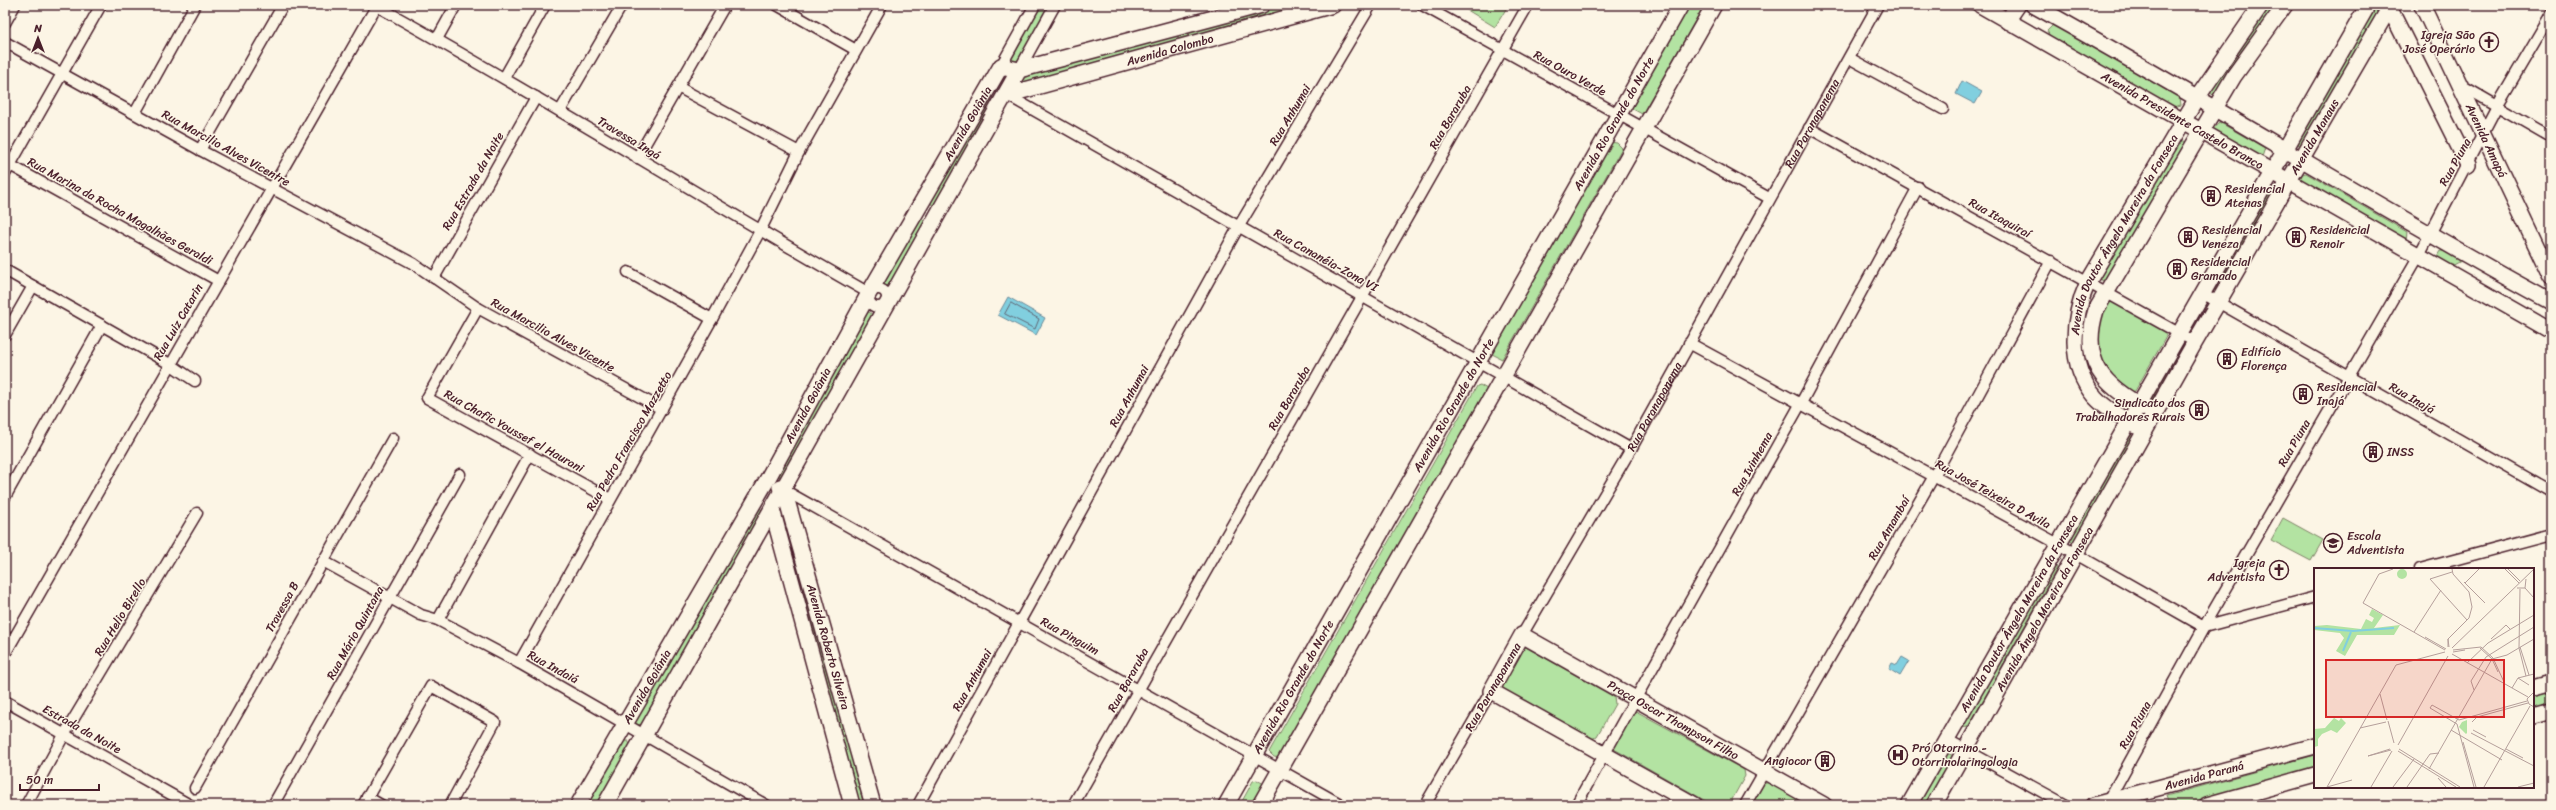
<svg xmlns="http://www.w3.org/2000/svg" width="2556" height="810" viewBox="0 0 2556 810" font-family="Sriracha,sans-serif">
<style>
.green{fill:#b3e3a2;stroke:#7e8166}
.water{fill:#81cfdf;stroke:#6b8997}
.lines{fill:none;stroke-linecap:round;stroke-linejoin:round}
.shore{stroke:#606573;stroke-width:1}
.street-casing{stroke:#4a1f2b;stroke-width:13}
.secondary-casing{stroke:#4a1f2b;stroke-width:18}
.street{stroke:#fcf5e5;stroke-width:10}
.secondary{stroke:#fcf5e5;stroke-width:15}
.labels{text-anchor:middle;dominant-baseline:central;stroke-width:3;stroke-linejoin:round;paint-order:stroke}
.poi-label{font-size:12px;fill:#4a1f2b;stroke:#fcf5e5;text-anchor:start}
.street-label{font-size:12px;fill:#4a1f2b;stroke:#fcf5e5}
.inset-river{fill:none;stroke:#81cfdf;stroke-width:2}
.inset-road{fill:none;stroke:#b59f9b;stroke-width:1}
.view{fill:#d62828;fill-opacity:0.15;stroke:#d62828;stroke-width:2}
.inset-edge{fill:none;stroke:#4a1f2b;stroke-width:2}
</style>
<rect width="100%" height="100%" fill="#fcf5e5"/>
<filter id="ink" filterUnits="userSpaceOnUse"><feTurbulence type="fractalNoise" baseFrequency=".025" numOctaves="2"/><feDisplacementMap in="SourceGraphic" scale="8" xChannelSelector="R" yChannelSelector="G"/><feConvolveMatrix kernelMatrix="1 2 1 2 8 2 1 2 1" color-interpolation-filters="sRGB"/></filter>
<g filter="url(#ink)">
<path class="green" d="M 1039,5 L 1050,5 L 1015,65 L 1008,59 Z
M 1281,5 L 1306,5 L 1024,82 L 1023,76 Z
M 1459,5 L 1500,5 L 1506,9 L 1495,27 Z
M 1690,5 L 1704,5 L 1642,114 L 1631,108 Z
M 2268,5 L 2279,5 L 2215,96 L 2207,91 Z
M 2372,8 L 2380,13 L 2303,147 L 2295,143 Z
M 2054,24 L 2180,97 L 2181,105 L 2173,107 L 2050,36 L 2047,31 Z
M 988,99 L 993,101 L 937,206 L 931,204 L 930,202 Z
M 2219,122 L 2265,148 L 2262,157 L 2213,129 Z
M 2178,138 L 2188,143 L 2105,282 L 2096,277 Z
M 1610,142 L 1617,143 L 1622,148 L 1502,359 L 1490,353 Z
M 2306,173 L 2407,232 L 2406,241 L 2299,181 L 2302,174 Z
M 2265,190 L 2275,196 L 2219,294 L 2209,288 Z
M 922,219 L 925,222 L 889,289 L 885,289 L 882,283 L 919,220 Z
M 2440,251 L 2445,251 L 2461,261 L 2448,268 L 2436,258 Z
M 2110,300 L 2166,332 L 2167,335 L 2135,391 L 2131,392 L 2109,374 L 2097,351 L 2096,319 Z
M 869,312 L 873,315 L 785,477 L 781,478 L 778,475 L 866,313 Z
M 2178,339 L 2187,344 L 2154,403 L 2145,398 Z
M 1480,385 L 1487,389 L 1489,393 L 1280,758 L 1274,757 L 1269,752 L 1477,386 Z
M 2126,432 L 2135,437 L 2076,544 L 2067,539 Z
M 758,507 L 764,511 L 644,724 L 636,725 L 635,722 Z
M 782,518 L 788,519 L 864,805 L 856,805 L 781,521 Z
M 2283,518 L 2323,540 L 2311,561 L 2271,540 Z
M 2055,564 L 2057,568 L 1968,727 L 1960,728 Z
M 1522,645 L 1614,697 L 1615,704 L 1597,736 L 1592,739 L 1500,687 Z
M 2551,689 L 2551,702 L 2533,708 L 2533,694 Z
M 1634,710 L 1744,770 L 1745,776 L 1729,805 L 1713,805 L 1614,749 L 1612,747 Z
M 623,741 L 628,741 L 631,746 L 597,805 L 586,805 Z
M 1947,753 L 1954,756 L 1927,805 L 1917,805 Z
M 2315,755 L 2315,768 L 2182,805 L 2169,805 L 2166,796 Z
M 1257,780 L 1264,784 L 1255,805 L 1240,805 L 1253,781 Z
M 1766,783 L 1770,783 L 1808,805 L 1750,805 L 1762,784 Z"/>
<path class="water" d="M 1962,81 L 1982,92 L 1975,104 L 1956,94 Z
M 1008,297 L 1045,318 L 1036,335 L 998,315 Z
M 1902,657 L 1909,661 L 1900,676 L 1889,669 L 1892,663 L 1897,665 Z"/>
<g class="lines">
<path class="shore" d="M 1011,303 L 1039,319 L 1035,329 L 1005,314 Z"/>
<defs>
<g id="street">
<path d="M 375,5 C 542,97 703,199 869,293"/>
<path d="M 777,5 L 856,50"/>
<path d="M 1422,5 L 1769,198"/>
<path d="M 5,23 L 15,5"/>
<path d="M 437,39 L 456,5"/>
<path d="M 5,42 L 200,150 L 414,264 L 478,308 L 662,409"/>
<path d="M 1849,58 L 1943,109"/>
<path d="M 1001,66 L 1035,5"/>
<path d="M 1019,70 L 1055,5"/>
<path d="M 504,78 L 545,5"/>
<path d="M 2461,85 L 2551,137"/>
<path d="M 678,87 L 799,152"/>
<path d="M 1007,95 L 1631,449"/>
<path d="M 560,111 L 622,5"/>
<path d="M 135,113 L 195,5"/>
<path d="M 1809,128 L 2195,342"/>
<path d="M 200,150 L 283,5"/>
<path d="M 637,158 L 725,5"/>
<path d="M 10,165 L 217,280"/>
<path d="M 5,174 L 101,5"/>
<path d="M 5,270 L 170,364 L 195,381"/>
<path d="M 628,272 L 712,319"/>
<path d="M 434,278 L 536,97"/>
<circle cx="878" cy="298" r="9"/>
<path d="M 2202,293 L 2551,492"/>
<path d="M 478,308 L 427,398 L 610,499"/>
<path d="M 5,335 L 33,286"/>
<path d="M 1689,343 L 2060,545 L 2204,627 L 2315,597"/>
<path d="M 784,490 L 1342,805"/>
<path d="M 5,497 L 102,325"/>
<path d="M 323,561 L 421,615 L 438,620 L 519,663 L 766,805"/>
<path d="M 2420,569 L 2551,534"/>
<path d="M 438,620 L 530,454"/>
<path id="s1" d="M 1522,635 L 1631,449 L 1878,5"/>
<path d="M 5,654 L 377,5"/>
<path d="M 519,663 L 712,319 L 760,231 L 799,152 L 882,5"/>
<path d="M 5,701 L 190,805"/>
<path d="M 1946,739 L 2066,805"/>
<path d="M 195,788 L 393,438"/>
<path d="M 367,797 L 381,805"/>
<path d="M 2108,801 L 2204,627 L 2418,257 L 2497,106 L 2551,14"/>
<path d="M 26,805 L 64,735 L 197,513"/>
<path d="M 273,805 L 460,474"/>
<path d="M 363,805 L 431,686 L 495,722 L 450,805"/>
<path d="M 918,805 L 1239,226 L 1371,5"/>
<path d="M 1073,805 L 1528,5"/>
<path d="M 1425,805 L 1491,691"/>
<path d="M 1576,805 L 1801,403 L 1918,187"/>
<path d="M 1745,805 L 1934,476 L 2051,261"/>
</g>
<g id="secondary">
<path id="s2" d="M 1980,5 L 2551,331"/>
<path d="M 2033,5 C 2208,101 2376,207 2551,302"/>
<path d="M 2388,5 L 2468,165"/>
<path id="s3" d="M 2422,5 L 2551,277"/>
<path d="M 2007,21 L 2018,5"/>
<path id="s4" d="M 1007,95 L 1333,5"/>
<path d="M 2147,409 C 2103,386 2080,362 2096,310 L 2234,76 L 2285,5"/>
<path id="s5" d="M 2138,427 C 2123,419 2107,410 2095,397 C 2067,365 2072,318 2088,282 L 2197,98 L 2261,5"/>
<path id="s6" d="M 780,487 L 784,490 L 873,805"/>
<path d="M 772,509 L 852,805"/>
<path d="M 2533,688 L 2551,683"/>
<path d="M 2533,716 L 2551,711"/>
<path id="s7" d="M 578,805 L 767,480 L 869,293 L 1001,66 L 1019,70 L 1262,5"/>
<path d="M 605,805 L 1019,70"/>
<path id="s8" d="M 1226,805 L 1681,5"/>
<path d="M 1260,805 L 1714,5"/>
<path id="s9" d="M 1695,805 L 1491,691 L 1522,635 L 1824,805"/>
<path id="s10" d="M 1909,805 L 2368,5"/>
<path id="s11" d="M 1934,805 L 2195,342 L 2391,5"/>
<path id="s12" d="M 2094,805 L 2315,746"/>
<path d="M 2207,805 L 2315,775"/>
</g>
</defs>
<use href="#street" class="street-casing"/>
<use href="#secondary" class="secondary-casing"/>
<use href="#street" class="street"/>
<use href="#secondary" class="secondary"/>
</g>
</g>
<defs>
<symbol id="church-ring" viewBox="-11 -11 22 22"><circle r="9.5" fill="#fcf5e5" stroke="#4a1f2b" stroke-width="1.5"/><path d="M-1.2-6h2.4v3.5h3.3v2.4h-3.3V6h-2.4V-.1h-3.3v-2.4h3.3Z" fill="#4a1f2b"/></symbol>
<symbol id="building-ring" viewBox="-11 -11 22 22"><circle r="9.5" fill="#fcf5e5" stroke="#4a1f2b" stroke-width="1.5"/><path d="M-4-6H4V6H1V3H-1V6H-4ZM-2.5-4.3h1.7v1.8h-1.7ZM.8-4.3h1.7v1.8H.8ZM-2.5-1h1.7V.8h-1.7ZM.8-1h1.7V.8H.8Z" fill="#4a1f2b"/></symbol>
<symbol id="school-ring" viewBox="-11 -11 22 22"><circle r="9.5" fill="#fcf5e5" stroke="#4a1f2b" stroke-width="1.5"/><path d="M0-5L7-2L0 1L-7-2ZM-4 1L0 2.5L4 1V4Q0 6-4 4Z" fill="#4a1f2b"/></symbol>
<symbol id="hospital-ring" viewBox="-11 -11 22 22"><circle r="9.5" fill="#fcf5e5" stroke="#4a1f2b" stroke-width="1.5"/><path d="M-5-5h3v3.5h4V-5h3V5h-3V1.5h-4V5h-3Z" fill="#4a1f2b"/></symbol>
</defs>
<g fill-rule="evenodd">
<use href="#church-ring" x="2478" y="31" width="22" height="22"/>
<use href="#building-ring" x="2200" y="185" width="22" height="22"/>
<use href="#building-ring" x="2177" y="226" width="22" height="22"/>
<use href="#building-ring" x="2285" y="226" width="22" height="22"/>
<use href="#building-ring" x="2166" y="258" width="22" height="22"/>
<use href="#building-ring" x="2216" y="348" width="22" height="22"/>
<use href="#building-ring" x="2292" y="383" width="22" height="22"/>
<use href="#building-ring" x="2188" y="399" width="22" height="22"/>
<use href="#building-ring" x="2362" y="441" width="22" height="22"/>
<use href="#school-ring" x="2322" y="532" width="22" height="22"/>
<use href="#church-ring" x="2268" y="559" width="22" height="22"/>
<use href="#hospital-ring" x="1887" y="744" width="22" height="22"/>
<use href="#building-ring" x="1814" y="750" width="22" height="22"/>
</g>
<g class="labels">
<g class="poi-label">
<text x="2475" y="35" text-anchor="end">Igreja São<tspan x="2475" dy="14">José Operário</tspan></text>
<text x="2225" y="189">Residencial<tspan x="2225" dy="14">Atenas</tspan></text>
<text x="2202" y="230">Residencial<tspan x="2202" dy="14">Veneza</tspan></text>
<text x="2310" y="230">Residencial<tspan x="2310" dy="14">Renoir</tspan></text>
<text x="2191" y="262">Residencial<tspan x="2191" dy="14">Gramado</tspan></text>
<text x="2241" y="352">Edifício<tspan x="2241" dy="14">Florença</tspan></text>
<text x="2317" y="387">Residencial<tspan x="2317" dy="14">Inajá</tspan></text>
<text x="2185" y="403" text-anchor="end">Sindicato dos<tspan x="2185" dy="14">Trabalhadores Rurais</tspan></text>
<text x="2387" y="452">INSS</text>
<text x="2347" y="536">Escola<tspan x="2347" dy="14">Adventista</tspan></text>
<text x="2265" y="563" text-anchor="end">Igreja<tspan x="2265" dy="14">Adventista</tspan></text>
<text x="1912" y="748">Pró Otorrino -<tspan x="1912" dy="14">Otorrinolaringologia</tspan></text>
<text x="1811" y="761" text-anchor="end">Angiocor</text>
</g>
<g class="street-label">
<text stroke="none"><textPath href="#s4" startOffset="169">Avenida Colombo</textPath></text>
<text transform="translate(1570 73) rotate(29)">Rua Ouro Verde</text>
<text transform="translate(1290 115) rotate(-59)">Rua Anhumai</text>
<text transform="translate(1450 117) rotate(-60)">Rua Bararuba</text>
<text stroke="none"><textPath href="#s2" startOffset="233">Avenida Presidente Castelo Branco</textPath></text>
<text stroke="none"><textPath href="#s1" startOffset="588">Rua Paranapanema</textPath></text>
<text stroke="none"><textPath href="#s7" startOffset="785">Avenida Goiânia</textPath></text>
<text stroke="none"><textPath href="#s8" startOffset="784">Avenida Rio Grande do Norte</textPath></text>
<text stroke="none"><textPath href="#s11" startOffset="769">Avenida Manaus</textPath></text>
<text transform="translate(629 138) rotate(31)">Travessa Ingá</text>
<text stroke="none"><textPath href="#s3" startOffset="150">Avenida Amapá</textPath></text>
<text transform="translate(226 148) rotate(29)">Rua Marcilio Alves Vicentre</text>
<text transform="translate(2455 162) rotate(-61)">Rua Piuna</text>
<text transform="translate(473 181) rotate(-60)">Rua Estrada da Noite</text>
<text transform="translate(120 211) rotate(29)">Rua Marina da Rocha Magalhães Geraldi</text>
<text transform="translate(2000 218) rotate(29)">Rua Itaquiraí</text>
<text stroke="none"><textPath href="#s5" startOffset="232">Avenida Doutor Ângelo Moreira da Fonseca</textPath></text>
<text transform="translate(1326 260) rotate(29)">Rua Cananéia-Zona VI</text>
<text transform="translate(178 322) rotate(-60)">Rua Luiz Catarin</text>
<text transform="translate(553 335) rotate(29)">Rua Marcilio Alves Vicente</text>
<text transform="translate(1129 396) rotate(-61)">Rua Anhumai</text>
<text transform="translate(1289 398) rotate(-60)">Rua Bararuba</text>
<text transform="translate(2412 398) rotate(30)">Rua Inajá</text>
<text stroke="none"><textPath href="#s7" startOffset="461">Avenida Goiânia</textPath></text>
<text stroke="none"><textPath href="#s8" startOffset="460">Avenida Rio Grande do Norte</textPath></text>
<text stroke="none"><textPath href="#s1" startOffset="264">Rua Paranapanema</textPath></text>
<text transform="translate(514 431) rotate(29)">Rua Chafic Youssef el Haurani</text>
<text transform="translate(629 441) rotate(-60)">Rua Pedro Francisco Mazzetto</text>
<text transform="translate(2294 443) rotate(-60)">Rua Piuna</text>
<text transform="translate(1752 464) rotate(-61)">Rua Ivinhema</text>
<text transform="translate(1993 494) rotate(29)">Rua José Teixeira D Avila</text>
<text transform="translate(1889 528) rotate(-60)">Rua Amambaí</text>
<text transform="translate(282 607) rotate(-61)">Travessa B</text>
<text stroke="none"><textPath href="#s11" startOffset="225">Avenida Ângelo Moreira da Fonseca</textPath></text>
<text stroke="none"><textPath href="#s10" startOffset="221">Avenida Doutor Ângelo Moreira da Fonseca</textPath></text>
<text transform="translate(120 617) rotate(-59)">Rua Helio Birello</text>
<text transform="translate(355 633) rotate(-61)">Rua Mário Quintana</text>
<text transform="translate(1070 636) rotate(29)">Rua Pinguim</text>
<text stroke="none"><textPath href="#s6" startOffset="168">Avenida Roberto Silveira</textPath></text>
<text transform="translate(553 667) rotate(29)">Rua Indaiá</text>
<text transform="translate(972 680) rotate(-61)">Rua Anhumai</text>
<text transform="translate(1128 680) rotate(-61)">Rua Bararuba</text>
<text stroke="none"><textPath href="#s7" startOffset="137">Avenida Goiânia</textPath></text>
<text stroke="none"><textPath href="#s8" startOffset="136">Avenida Rio Grande do Norte</textPath></text>
<text transform="translate(1493 687) rotate(-60)">Rua Paranapanema</text>
<text stroke="none"><textPath href="#s9" startOffset="471">Praça Oscar Thompson Filho</textPath></text>
<text transform="translate(2135 725) rotate(-61)">Rua Piuna</text>
<text transform="translate(82 729) rotate(29)">Estrada da Noite</text>
<text stroke="none"><textPath href="#s12" startOffset="114">Avenida Paraná</textPath></text>
</g>
</g>
<g transform="translate(2314 568)">
<rect width="220" height="220" fill="#fcf5e5"/>
<path d="M83 6a5 5 0 1 1 10 0a5 5 0 1 1-10 0ZM 58,41 L 69,47 L 60,60 L 86,57 L 80,67 L 43,67 L 31,88 L 22,83 L 30,70 L 26,65 L 0,62 L 0,58 L 13,57 L 47,61 L 52,51 L 58,54 L 60,50 L 55,47 ZM 20,150 L 25,153 L 27,150 L 32,155 L 23,165 L 17,162 L 8,166 L 4,171 L 4,178 L 0,179 L 0,161 L 11,160 ZM 153,152 L 153,165 L 152,166 L 145,159 L 148,154 Z" fill="#b3e3a2"/>
<path class="inset-river" d="M 0,60 L 39,63 L 80,60M 29,83 L 37,64"/>
<path class="inset-road" d="M 79,1 L 65,6 L 49,35 L 131,82M 191,1 L 205,15M 194,1 L 206,13M 138,4 L 116,11 L 153,52M 150,14 L 171,35M 151,15 L 165,1M 203,20 L 211,20 L 212,11M 211,20 L 220,30M 206,21 L 205,80 L 212,108M 100,64 L 127,22M 111,69 L 132,81M 134,71 L 155,50 L 158,39 L 155,24 L 139,6 L 138,1M 177,71 L 192,57 L 196,61M 134,79 L 134,71 L 135,79M 206,79 L 215,107M 138,80 L 220,1M 166,80 L 178,91 L 184,104M 139,82 L 167,79 L 179,90 L 190,114M 139,84 L 151,82M 138,86 L 214,129M 153,95 L 174,75 L 220,47M 204,110 L 215,117M 198,120 L 204,110 L 220,106M 160,122 L 157,113 L 172,89 L 220,59M 220,124 L 213,131 L 215,136 L 220,139M 66,126 L 73,152M 74,153 L 80,175M 158,154 L 163,149 L 214,135M 46,160 L 72,154M 137,162 L 188,192M 159,162 L 172,169M 157,165 L 220,198M 149,174 L 162,219M 84,177 L 134,88M 76,181 L 54,188 L 77,182M 85,181 L 146,219M 192,181 L 209,190M 84,183 L 142,219M 115,201 L 178,91 L 193,87 L 220,71M 124,210 L 132,219M 13,219 L 82,97 L 131,84M 13,219 L 38,212M 57,219 L 78,183M 79,219 L 100,191M 93,219 L 116,186 L 125,185M 160,219 L 143,156 L 116,140 L 118,137 L 145,152 L 213,133M 170,219 L 216,138M 204,219 L 220,215"/>
<path class="view" d="M 12,92 L 190,92 L 190,149 L 12,149 Z"/>
<rect width="220" height="220" class="inset-edge"/>
</g>
<rect width="2556" height="810" fill="none" stroke="#fcf5e5" stroke-width="20"/>
<rect x="10" y="10" width="2536" height="790" fill="none" stroke="#4a1f2b" stroke-width="1.5" filter="url(#ink)"/>
<g transform="translate(38 38)" stroke="#fcf5e5" stroke-width="3" paint-order="stroke">
<path d="M0-3L7 15L0 10L-7 15Z" fill="#4a1f2b"/>
<text y="-6" font-size="11" font-weight="bold" text-anchor="middle" fill="#4a1f2b">N</text>
</g>
<path d="M20 784v6h79v-6" fill="none" stroke="#4a1f2b" stroke-width="2"/>
<text x="26" y="784" font-size="12" fill="#4a1f2b" stroke="#fcf5e5" stroke-width="3" paint-order="stroke">50 m</text>
</svg>
